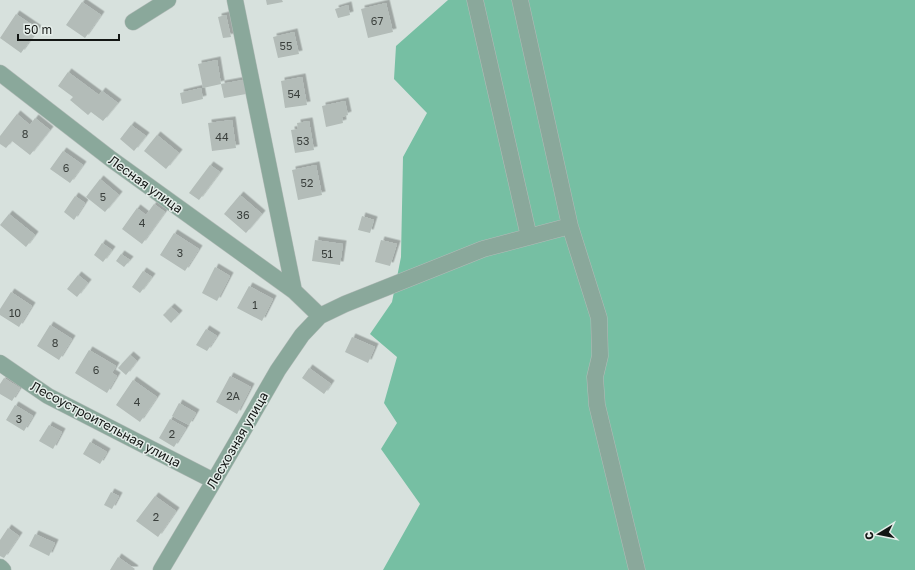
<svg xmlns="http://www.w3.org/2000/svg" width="915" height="570" viewBox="0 0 915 570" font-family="'Golos Text',sans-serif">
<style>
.forest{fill:#76bfa3}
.building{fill:#b3bcb8;filter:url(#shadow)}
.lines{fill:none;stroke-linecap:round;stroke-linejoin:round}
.minor-casing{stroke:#b4bcb9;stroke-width:17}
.minor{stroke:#8aa89b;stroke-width:16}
.labels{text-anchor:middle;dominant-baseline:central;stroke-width:3;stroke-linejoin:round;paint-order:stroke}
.number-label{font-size:11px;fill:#3b403d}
.street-label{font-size:13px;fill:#131614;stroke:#e5eeea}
</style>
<defs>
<filter id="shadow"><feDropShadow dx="3.5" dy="-3.5" stdDeviation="0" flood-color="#0004"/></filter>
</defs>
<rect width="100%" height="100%" fill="#d7e1dd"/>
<path class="forest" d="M 448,0 L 915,0 L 915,570 L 383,570 L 420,504 L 381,449 L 397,423 L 384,403 L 397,357 L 370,334 L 392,302 L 401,257 L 403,157 L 427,113 L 394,79 L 396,46 Z"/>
<path class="building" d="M 266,0 L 282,0 L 283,2 L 267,5 Z
M 82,2 L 101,15 L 85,38 L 66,25 Z
M 386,3 L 393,32 L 368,38 L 361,9 Z
M 348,5 L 350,15 L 338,18 L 335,9 Z
M 16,14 L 38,29 L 21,53 L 0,38 Z
M 226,15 L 231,37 L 223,38 L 218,17 Z
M 294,32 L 299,54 L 278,58 L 273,37 Z
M 217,60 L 221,84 L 203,88 L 198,64 Z
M 68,72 L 99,95 L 102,91 L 118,103 L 103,121 L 91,112 L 88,115 L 70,100 L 73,97 L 58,86 Z
M 302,77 L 307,105 L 285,108 L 281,81 Z
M 243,80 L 246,94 L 224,98 L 221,84 Z
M 201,88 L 203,99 L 182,104 L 180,93 Z
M 345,101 L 348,115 L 342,117 L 343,123 L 326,127 L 322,106 Z
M 17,114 L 30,125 L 35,118 L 50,130 L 30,155 L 12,141 L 6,148 L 0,144 L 0,136 Z
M 232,120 L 236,148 L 212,151 L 208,123 Z
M 309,121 L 314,150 L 295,153 L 291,130 L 298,129 L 297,123 Z
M 131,125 L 146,136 L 134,151 L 120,139 Z
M 157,135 L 179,153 L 166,169 L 144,151 Z
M 63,151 L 83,165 L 70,183 L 50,169 Z
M 210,165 L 220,172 L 199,200 L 189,193 Z
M 316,165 L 322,195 L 298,200 L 292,170 Z
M 100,179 L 119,195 L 105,212 L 86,197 Z
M 240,195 L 262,214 L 246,233 L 224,214 Z
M 75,196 L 85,203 L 74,220 L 64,212 Z
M 154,204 L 165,212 L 142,244 L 122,229 L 137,208 L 146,215 Z
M 9,214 L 35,235 L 26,247 L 0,225 Z
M 362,216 L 374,220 L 370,233 L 358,230 Z
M 174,233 L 199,249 L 185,271 L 160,255 Z
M 315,240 L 343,244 L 340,265 L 312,261 Z
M 381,240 L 397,244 L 390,266 L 375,262 Z
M 102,243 L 112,250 L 103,262 L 94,255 Z
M 121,254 L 130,260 L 124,267 L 116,261 Z
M 215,267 L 230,276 L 217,301 L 202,293 Z
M 143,271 L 152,277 L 140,293 L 132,287 Z
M 78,275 L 88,283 L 77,297 L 67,289 Z
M 249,286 L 273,299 L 262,321 L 237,308 Z
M 11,292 L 32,306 L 19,327 L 0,315 L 0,309 Z
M 171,307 L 179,314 L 171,323 L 163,315 Z
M 50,325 L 72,339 L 59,360 L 37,346 Z
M 206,329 L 217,336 L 207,351 L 196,345 Z
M 352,337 L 375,347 L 368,363 L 345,352 Z
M 89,350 L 116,366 L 112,373 L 117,376 L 107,393 L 75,373 Z
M 130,355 L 137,361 L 126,375 L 118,368 Z
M 309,368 L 331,384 L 324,394 L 302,378 Z
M 230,376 L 251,387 L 237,414 L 216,402 Z
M 4,378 L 20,388 L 12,401 L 0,394 L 0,384 Z
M 133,380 L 157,397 L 140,422 L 116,405 Z
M 179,403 L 196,413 L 189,425 L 172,416 Z
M 15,405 L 33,416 L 24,431 L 6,420 Z
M 170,419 L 186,428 L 174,447 L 159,438 Z
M 49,425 L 62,432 L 53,449 L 39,441 Z
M 90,442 L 107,452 L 100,464 L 83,454 Z
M 111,492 L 119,496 L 112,509 L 104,505 Z
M 155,496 L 176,511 L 158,537 L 136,521 Z
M 8,528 L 19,536 L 4,558 L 0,556 L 0,540 Z
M 35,534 L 55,543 L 49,556 L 29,546 Z
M 118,557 L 135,569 L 134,570 L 110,570 Z"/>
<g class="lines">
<defs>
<path id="minor" d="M 235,0 L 294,291
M 475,0 L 529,237
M 520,0 L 570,226 L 599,318 L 600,356 L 595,377 L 597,405 L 637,570
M 133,22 L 168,0
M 0,73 L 111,159 L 294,291 L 320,316
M 0,363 L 48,396 L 214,481
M 0,567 L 3,570
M 161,570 L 214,481 L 278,370 L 302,335 L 320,316 L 345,304 L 483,249 L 570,226"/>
</defs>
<use href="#minor" class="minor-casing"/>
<use href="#minor" class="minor"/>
</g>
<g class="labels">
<g class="number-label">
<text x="377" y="20">67</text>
<text x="286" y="45">55</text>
<text x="294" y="93">54</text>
<text x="25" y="133">8</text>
<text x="222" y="136">44</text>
<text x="303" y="140">53</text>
<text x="66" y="167">6</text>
<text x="307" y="182">52</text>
<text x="103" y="196">5</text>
<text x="243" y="214">36</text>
<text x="142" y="222">4</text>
<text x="180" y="252">3</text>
<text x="327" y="253">51</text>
<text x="255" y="304">1</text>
<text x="15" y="312">10</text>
<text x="55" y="342">8</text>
<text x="96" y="369">6</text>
<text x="233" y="395">2А</text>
<text x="137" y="401">4</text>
<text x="19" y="418">3</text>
<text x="172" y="433">2</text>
<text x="156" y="516">2</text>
</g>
<g class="street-label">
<text transform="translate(146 184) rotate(36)">Лесная улица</text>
<text transform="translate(106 424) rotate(28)">Лесоустроительная улица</text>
<text transform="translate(237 440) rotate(-60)">Лесхозная улица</text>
</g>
</g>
<g transform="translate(879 534) rotate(260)" stroke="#e5eeea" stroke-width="3" paint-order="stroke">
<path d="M0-3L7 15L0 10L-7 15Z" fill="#131614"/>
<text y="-6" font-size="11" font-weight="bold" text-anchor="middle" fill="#131614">С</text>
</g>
<path d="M18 34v6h101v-6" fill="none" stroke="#131614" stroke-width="2"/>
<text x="24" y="34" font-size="12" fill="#131614" stroke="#e5eeea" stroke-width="3" paint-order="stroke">50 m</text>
</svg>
